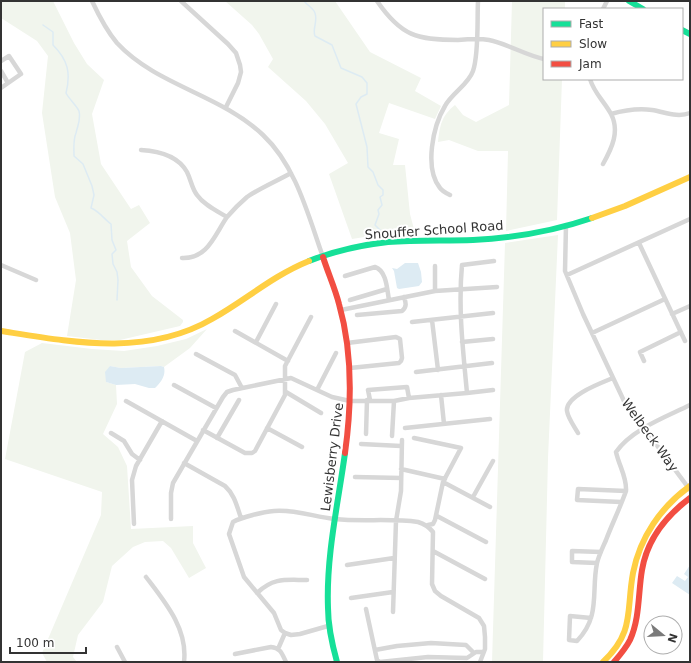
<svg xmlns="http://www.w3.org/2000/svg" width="691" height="663" viewBox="0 0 691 663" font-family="'DejaVu Sans',sans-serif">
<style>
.green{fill:#f1f5ed}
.water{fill:#ddebf3}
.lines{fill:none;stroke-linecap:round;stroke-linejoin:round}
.stream{stroke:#ddebf3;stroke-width:1.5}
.street{stroke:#d7d7d7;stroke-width:4.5}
.fast{stroke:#16e098;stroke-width:6}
.slow{stroke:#ffcf43;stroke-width:6}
.jam{stroke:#f24e42;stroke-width:6}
.labels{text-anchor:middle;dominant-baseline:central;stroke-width:4;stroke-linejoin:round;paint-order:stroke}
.street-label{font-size:13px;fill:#333;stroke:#fff}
</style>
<rect width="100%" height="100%" fill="#fff"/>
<path class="green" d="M 1,1 L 53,1 L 74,43 L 87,64 L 104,80 L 92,114 L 101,164 L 131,209 L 139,205 L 150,223 L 127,241 L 131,267 L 152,296 L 183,320 L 183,322 L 180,326 L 120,340 L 101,340 L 67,336 L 76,280 L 70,233 L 55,197 L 42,113 L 48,56 L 37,41 L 1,18 Z
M 225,1 L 335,1 L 370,52 L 421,78 L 415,91 L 441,106 L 435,119 L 389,103 L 379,133 L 399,139 L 393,165 L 405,165 L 410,214 L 415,233 L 383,234 L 352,239 L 329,174 L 348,163 L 325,124 L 306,101 L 268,67 L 273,59 L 259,34 L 252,25 Z
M 512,1 L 565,1 L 565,9 L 544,9 L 544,79 L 562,79 L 557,220 L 506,231 L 508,151 L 478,151 L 449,140 L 438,142 C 440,126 441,116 455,105 L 463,115 L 476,122 L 509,105 Z
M 558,235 L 548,458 L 543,662 L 492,662 L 505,243 Z
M 207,329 L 190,348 L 164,367 L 161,366 L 121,368 L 110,366 L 106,382 L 116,385 L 117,404 L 103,434 L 118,447 L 127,466 L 131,529 L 193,526 L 193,543 L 206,568 L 189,578 L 171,548 L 163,541 L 145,542 L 133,547 L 112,566 L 103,602 L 78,635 L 73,657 L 77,662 L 47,662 L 42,653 L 101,515 L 102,492 L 5,459 L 25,352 L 42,343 L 92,349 L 124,351 L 157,346 L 186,339 Z"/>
<path class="water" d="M 405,263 L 418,263 L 421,272 L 422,282 L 419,286 L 399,289 L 397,288 L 394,271 L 392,268 L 397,269 Z
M 110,366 L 121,368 L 161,366 L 164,367 C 166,376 161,382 155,388 L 149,388 L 135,384 L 116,385 L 106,382 L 105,372 Z
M 690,565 L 690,595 L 672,583 L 677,576 L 685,581 L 688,577 L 684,574 Z"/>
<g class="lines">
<path class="stream" d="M 304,1 C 307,5 314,9 315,13 C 318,22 312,29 315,36 L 332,45 L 341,68 L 362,77 L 367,83 L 367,94 L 361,97 L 356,104 L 367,147 L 368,167 L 373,172 L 378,185 L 383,190 L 383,195 L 380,197 L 382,205 L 378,210 L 379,214 L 375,225 L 381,231
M 43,25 L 53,32 L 53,45 C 68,60 71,73 66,93 C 69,99 77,106 79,111 C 81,120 78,124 76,133 C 73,140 74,148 74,156 L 83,164 L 92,186 L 94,195 L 91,208 C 99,211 104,219 111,224 L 112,240 L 116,250 L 112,254 L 113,264 L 117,272 L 118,280 L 117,300"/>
<path class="street" d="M 92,1 C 99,16 106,30 117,43 C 157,86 220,94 263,135 C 296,166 308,215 323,257
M 181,1 L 228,44 L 236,53 L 240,65 L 241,72 L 238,83 L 226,107
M 377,1 C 401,36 417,40 458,40 C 468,39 479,38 489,40 C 508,44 525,55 544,59
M 603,9 L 607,1
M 1,61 L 9,56 L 21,74 L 1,88
M 1,71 L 8,83
M 590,79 C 594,93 604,101 611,114 C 620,131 612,148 603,164
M 611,114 C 625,110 638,108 652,110 C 665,112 677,118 690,113
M 141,150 C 159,151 178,156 187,172 C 191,180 192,189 197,195 C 204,205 217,211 227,217
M 450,195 C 446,193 442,191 440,188 C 424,168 433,126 445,106 C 452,93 468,85 473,71 C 479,54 477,20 478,1
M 566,225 L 565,271 L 583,314 L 624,401 L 690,490
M 639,243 L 685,341
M 182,258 C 208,259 215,234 227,217 C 233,210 240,203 247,197 C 260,188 277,181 291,173
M 1,265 L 36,280
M 435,266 L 435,291
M 567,275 L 690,219
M 345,276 L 375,267 C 387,271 387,290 389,300
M 350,300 L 387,289
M 341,310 L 435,291 L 497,287
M 672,314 L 690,306
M 357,315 L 402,311 C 407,307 406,303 404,297
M 432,320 L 438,370
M 412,322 L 493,313
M 235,331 L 288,361
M 592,333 L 665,299
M 256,342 L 276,304
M 462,342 L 493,339
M 347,343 L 396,337 L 400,339 L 402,358 L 401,361 L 399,363 L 350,368
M 196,354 L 235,375 L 242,388
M 644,361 L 640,352 L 681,332
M 416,372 L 492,363
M 174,385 L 216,408
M 317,390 L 336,353
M 286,392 L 321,413
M 467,393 L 493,390
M 441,395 L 444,424
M 370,400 L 368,390 L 407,387 L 409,398
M 126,401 L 197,441
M 267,428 L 302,447
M 405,428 L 490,419
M 203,430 L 245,453 L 252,453 L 255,451 L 285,395 L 285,366 L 311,317
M 111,433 L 124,441 L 132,454 L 140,460
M 578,433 C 574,426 568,418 567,411 C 565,396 601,383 613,378
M 366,434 L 367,400
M 392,436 L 394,401
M 217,438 L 239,400
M 414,438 L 461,448 L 443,482 L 435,520 L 433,524 L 428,525
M 361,444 L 401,446
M 184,463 L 225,486 C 235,495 237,507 241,518
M 401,469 L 445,479
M 355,477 L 401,478
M 443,482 L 490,507
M 473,497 L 493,461
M 621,502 L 577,500 L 578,489 L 626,491
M 437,516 L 486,542
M 171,519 L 171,493 L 173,483 L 223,397 L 227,392 L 233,390 L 291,378 L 332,397 L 350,401 L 394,401 L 409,398 L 467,393 C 463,350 458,308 462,265 L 494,261
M 134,524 L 132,480 L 136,466 L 162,421
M 433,551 L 485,579
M 597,563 L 572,562 L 572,551 L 601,552
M 347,565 L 394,558
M 146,577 C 165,602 188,629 184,662
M 257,593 C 274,577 286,580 307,580
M 351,598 L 393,592
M 366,609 L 377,660 L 380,662 L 428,657 L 467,658 L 476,652 L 484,652
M 393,612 L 396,521 L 401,491 L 402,440
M 591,618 L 570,616 L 569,640 L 577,641 C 601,616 591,592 597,563 C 599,555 603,547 606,540 C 612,524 620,508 626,491 C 627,477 619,466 616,452 C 632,429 666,417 690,405
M 328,626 L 300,634 L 291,635 L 285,633 L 281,630 L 274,613 L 244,577 L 229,534 L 233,522 C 242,517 263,512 274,511 C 294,509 315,517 335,519 C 362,522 391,518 418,522 C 425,524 429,527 433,532 L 432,584 L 435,591 L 441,596 L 479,618 L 484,626 L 485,637 L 485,649 L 480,662
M 117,647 L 125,662
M 278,649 L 285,633
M 375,650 L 397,646 L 431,643 L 466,645 L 474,653
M 235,654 L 271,647 C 281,648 282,654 286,662"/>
<path class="fast" d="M 629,1 L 643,9
M 682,30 L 690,34
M 309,261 C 334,251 361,245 388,242 C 417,240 445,241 473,240 C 513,238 554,231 592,218
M 337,662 C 332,644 328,626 328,608 C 326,556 338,504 345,453"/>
<path class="slow" d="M 592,218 L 625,206 L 690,177
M 1,331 C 71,342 147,357 212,319 C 246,300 272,276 309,261
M 603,662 C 635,632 626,611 633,573 C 640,537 661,507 690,486"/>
<path class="jam" d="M 323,257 C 328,273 335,288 339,304 C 353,353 352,403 345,453
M 614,662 C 620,655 626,648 630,640 C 640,618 638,593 642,570 C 647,540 666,516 690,498"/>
</g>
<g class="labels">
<g class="street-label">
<text transform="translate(434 230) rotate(-4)">Snouffer School Road</text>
<text transform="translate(650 435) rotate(54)">Welbeck Way</text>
<text transform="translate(332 457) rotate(-83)">Lewisberry Drive</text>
</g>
</g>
<rect width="691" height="663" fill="none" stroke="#333333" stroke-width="4"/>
<rect x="543" y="8" width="140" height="72" fill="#ffffff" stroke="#adadad"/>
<rect x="551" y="21" width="20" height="6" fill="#16e098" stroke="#adadad"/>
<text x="579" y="28" font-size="12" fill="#333333">Fast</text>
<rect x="551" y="41" width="20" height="6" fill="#ffcf43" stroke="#adadad"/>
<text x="579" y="48" font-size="12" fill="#333333">Slow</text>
<rect x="551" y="61" width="20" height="6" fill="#f24e42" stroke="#adadad"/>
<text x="579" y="68" font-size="12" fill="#333333">Jam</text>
<g transform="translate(663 635) rotate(108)"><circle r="19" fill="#ffffff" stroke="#adadad"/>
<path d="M0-3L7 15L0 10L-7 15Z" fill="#7a7a7a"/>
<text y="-6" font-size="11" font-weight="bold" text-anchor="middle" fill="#333333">N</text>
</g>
<path d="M10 647v6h76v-6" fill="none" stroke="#333333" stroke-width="2"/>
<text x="16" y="647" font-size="12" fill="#333333" stroke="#ffffff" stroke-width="3" paint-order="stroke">100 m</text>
</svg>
